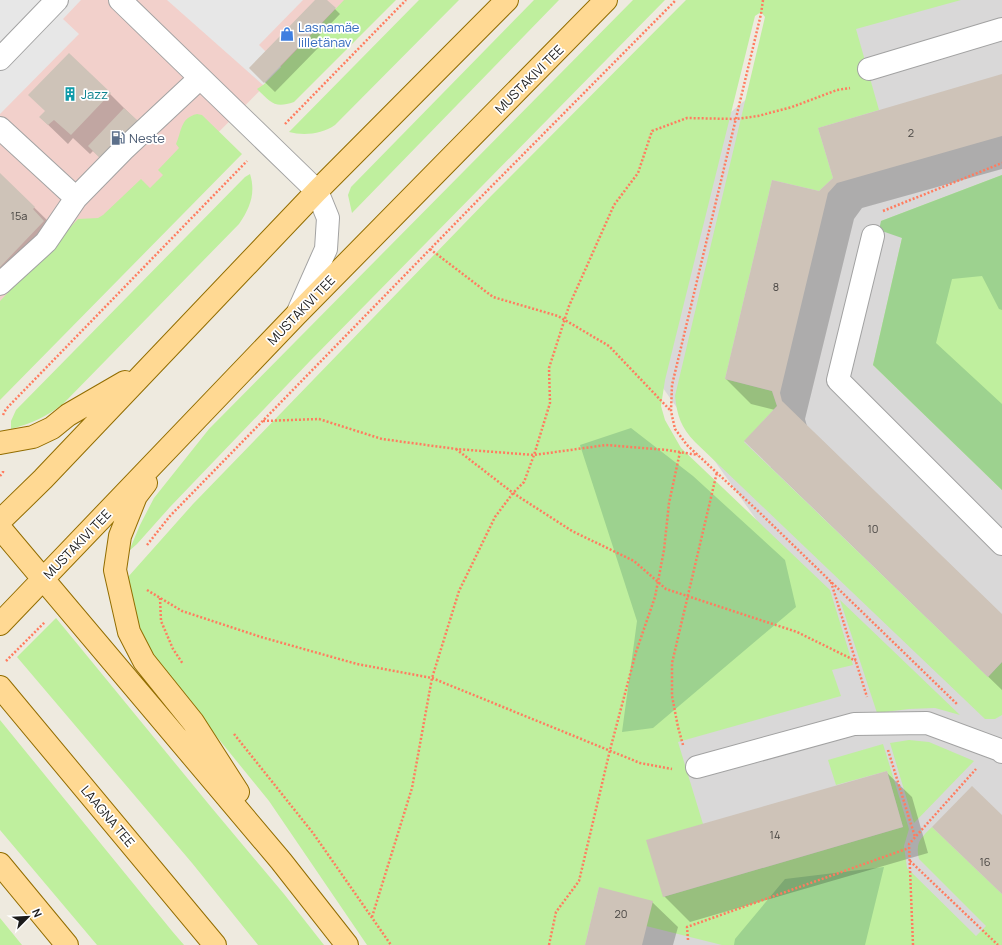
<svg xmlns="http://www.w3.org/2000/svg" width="1002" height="945" viewBox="0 0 1002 945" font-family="Manrope,sans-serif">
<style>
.residential{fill:#d9d8d8}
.commercial{fill:#f2d0cb}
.grass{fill:#bfef9e}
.forest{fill:#9dd28f}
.parking{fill:#e7e7e7}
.shadow{fill:#0003}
.building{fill:#cec3b8}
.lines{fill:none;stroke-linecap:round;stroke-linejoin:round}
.minor-casing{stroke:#a2a2a2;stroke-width:24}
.major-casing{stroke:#926d00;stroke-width:24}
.path{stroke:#ff7c5f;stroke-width:2.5;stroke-dasharray:2 2;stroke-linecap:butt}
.minor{stroke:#fff;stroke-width:22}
.major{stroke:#ffd993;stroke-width:22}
.labels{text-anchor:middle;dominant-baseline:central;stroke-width:3.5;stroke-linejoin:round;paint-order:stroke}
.number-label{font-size:11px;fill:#484542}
.shop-label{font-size:13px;fill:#366cbe;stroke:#fff;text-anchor:start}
.street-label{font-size:13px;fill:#1b1b1b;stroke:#fff}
.culture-label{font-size:13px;fill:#0d838f;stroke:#fff;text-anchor:start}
.service-label{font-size:13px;fill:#4e5e75;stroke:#fff;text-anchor:start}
</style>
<rect width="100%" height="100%" fill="#eeeadf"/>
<path class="residential" d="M 875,0 L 1002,0 L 1002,945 L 527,945 L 558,801 L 831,625 L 658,381 L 665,167 L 862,3 Z"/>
<path class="commercial" d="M 0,0 L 350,0 L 0,352 Z"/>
<path class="grass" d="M 344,0 L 396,0 L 294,102 C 274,109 271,102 257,89 L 263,85 Z
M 419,0 L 459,0 L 335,125 C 322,134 304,136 289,132 Z
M 534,0 L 559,0 L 352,213 L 348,195 L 351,187 Z
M 633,0 L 665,0 L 310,361 L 170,507 L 137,544 L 129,551 L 140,525 L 154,498 L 209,429 Z
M 686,0 L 961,0 L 856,29 L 879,110 L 818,128 L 833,178 L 819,191 L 772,180 L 725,379 L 772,391 L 777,406 L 744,442 L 988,677 L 1002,662 L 1002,715 L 995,719 L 985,719 L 695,442 C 681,428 677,415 675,396 L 765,17 L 761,12 L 755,16 L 665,380 L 661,406 L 665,420 L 681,448 L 830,590 L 853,665 L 832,670 L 841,696 L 678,742 L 703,824 L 663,897 L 903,827 L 887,771 L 836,785 L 828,760 L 883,744 L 909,829 L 904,846 L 907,868 L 976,936 L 986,926 L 919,859 C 915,842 921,838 932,827 L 1002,894 L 1002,945 L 722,945 L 646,926 L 599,887 L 585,945 L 367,945 L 269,801 L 152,657 L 135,618 L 128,577 L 193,504 L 491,196 Z
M 197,114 L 202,115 L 242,154 L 0,400 L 0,301 L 78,219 L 98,218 L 103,215 L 141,179 L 150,188 L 163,175 L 158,170 L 179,148 L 176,144 C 182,131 180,118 197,114 Z
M 250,174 C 256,193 250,208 239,224 L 63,404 C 46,417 32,423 11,429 L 11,421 L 16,410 L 245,177 Z
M 1002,175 L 1002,490 L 873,365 L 902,238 L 881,221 Z
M 840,600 L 960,715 L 935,708 L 909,709 L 877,713 Z
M 56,618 L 211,807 L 284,894 L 324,945 L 258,945 L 192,863 L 17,657 Z
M 0,720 L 172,931 L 184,945 L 97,945 L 0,830 Z
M 909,740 L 929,742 L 974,761 L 914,823 L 890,743 Z
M 0,918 L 22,945 L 0,945 Z"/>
<path class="forest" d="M 1002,175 L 1002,310 L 999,309 L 982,276 L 952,279 L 936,343 L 1002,404 L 1002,490 L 873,365 L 902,238 L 879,230 L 881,221 Z
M 631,428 L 693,476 L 785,560 L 796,607 L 653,728 L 622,732 L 637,621 L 580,445 Z
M 884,867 L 865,945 L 734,945 L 735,939 L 785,879 Z"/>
<path class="parking" d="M 0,0 L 81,0 L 63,19 L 79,34 L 0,114 Z
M 167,0 L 303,0 L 259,45 L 281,67 L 263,85 Z"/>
<path class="shadow" d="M 316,0 L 326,0 L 340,14 L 316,39 L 321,45 L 275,92 L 250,68 Z
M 1002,75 L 1002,169 L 862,208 L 854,219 L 805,419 L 807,426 L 1002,615 L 1002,690 L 771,467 L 775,410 L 751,404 L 726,379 L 820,192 Z
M 110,94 L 152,136 L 116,173 L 93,151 L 90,154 L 73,138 L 68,144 L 40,117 Z
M 0,174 L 49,222 L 0,280 Z
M 886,772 L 912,797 L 928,853 L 690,922 L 664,896 Z
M 652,902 L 678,927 L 673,945 L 586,945 Z"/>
<path class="building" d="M 315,0 L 327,0 L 336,8 L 264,83 L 249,68 Z
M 69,53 L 111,93 L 71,135 L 54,120 L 48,125 L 39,117 L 45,111 L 28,95 Z
M 1002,74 L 1002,136 L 837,183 L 828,193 L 780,393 L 782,401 L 1002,614 L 1002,662 L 988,677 L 744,441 L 777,406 L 772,391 L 725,379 L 772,180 L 819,191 L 833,178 L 818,128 Z
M 124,108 L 148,130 L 111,169 L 88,146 Z
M 0,173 L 35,207 L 33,209 L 44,221 L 0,267 Z
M 887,771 L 903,827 L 663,897 L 646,840 Z
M 972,786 L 1002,815 L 1002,894 L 932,827 Z
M 599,887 L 653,901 L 642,945 L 585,945 Z"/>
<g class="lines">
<defs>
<path id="minor" d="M 120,0 L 317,191 L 328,218 L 326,249 L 298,312
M 0,59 L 57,0
M 869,69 L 1002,29
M 0,128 L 76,198 L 123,150 L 200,78
M 873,236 L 838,380 L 1002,544
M 0,284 L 46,242 L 76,198
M 697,767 L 854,724 L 927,723 L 1000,750 L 1002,752"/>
<path id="major" d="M 0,443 L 33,437 L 52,428 L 68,415 L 125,382
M 146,483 L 136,496 L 120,536 L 115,570 L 129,632 L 144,661 L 193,722 L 238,792
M 0,521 L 43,479 L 317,191 L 507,0
M 0,528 L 281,861 L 347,945
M 0,624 L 296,315 L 606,0
M 0,687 L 215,945
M 0,864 L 67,945"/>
</defs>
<use href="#minor" class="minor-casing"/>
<use href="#major" class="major-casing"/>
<path class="path" d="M 763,0 L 761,14 L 672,385 L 671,411 L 675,429 L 687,445 L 758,511 L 958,705
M 285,124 L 406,0
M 883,211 L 1002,163
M 430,249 L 493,297 L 558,316 L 609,346 L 670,410
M 3,415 L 6,409 L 247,161
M 263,421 L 319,419 L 382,439 L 456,449 L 534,455 L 606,445 L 667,450 L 698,455
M 456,449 L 513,493 L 572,531 L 634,561 L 666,589 L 797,632 L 856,661
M 0,476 L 3,472 L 3,469
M 147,545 L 170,516 L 481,197 L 676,0
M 831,582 L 867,697
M 147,590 L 182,611 L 261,637 L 357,664 L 432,678 L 640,763 L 672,769
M 160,598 L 161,621 L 173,649 L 183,664
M 6,661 L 45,622
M 234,734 L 313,833 L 391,945
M 683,745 L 678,727 L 672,696 L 672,663 L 717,472
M 888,750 L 915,837
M 910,861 L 998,945
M 372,917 L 412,788 L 432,678 L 459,591 L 495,517 L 513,493 L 524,482 L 534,455 L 550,403 L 549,368 L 569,306 L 614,205 L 638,173 L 652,131 L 687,118 L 736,119 L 758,116 L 792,107 L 837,90 L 850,88
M 688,940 L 687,927 L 909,848
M 549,945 L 556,912 L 579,881 L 610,750 L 636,652 L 655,597 L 664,550 L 669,503 L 680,452
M 913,945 L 909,844 L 976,769"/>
<use href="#minor" class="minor"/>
<use href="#major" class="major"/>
</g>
<defs>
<symbol id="shop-bare" viewBox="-9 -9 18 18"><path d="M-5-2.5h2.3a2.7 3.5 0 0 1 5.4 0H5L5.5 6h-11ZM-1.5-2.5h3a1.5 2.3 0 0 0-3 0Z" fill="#3f7fe0" stroke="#fff" stroke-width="2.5" paint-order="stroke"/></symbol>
<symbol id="building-bare" viewBox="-9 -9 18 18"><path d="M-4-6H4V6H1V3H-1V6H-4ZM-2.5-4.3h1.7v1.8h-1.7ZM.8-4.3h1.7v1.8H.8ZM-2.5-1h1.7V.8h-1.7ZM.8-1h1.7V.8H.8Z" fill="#0f9aa8" stroke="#fff" stroke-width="2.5" paint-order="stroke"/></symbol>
<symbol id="fuel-bare" viewBox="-9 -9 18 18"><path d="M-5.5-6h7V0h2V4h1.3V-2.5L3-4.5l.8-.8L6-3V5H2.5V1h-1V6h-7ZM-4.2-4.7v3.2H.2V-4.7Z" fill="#5c6f8a" stroke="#fff" stroke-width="2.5" paint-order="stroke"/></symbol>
</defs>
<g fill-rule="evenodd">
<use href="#shop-bare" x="277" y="24" width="20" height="20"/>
<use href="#building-bare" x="60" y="84" width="20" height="20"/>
<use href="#fuel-bare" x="108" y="128" width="20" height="20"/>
</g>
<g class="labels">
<g class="number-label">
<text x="911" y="132">2</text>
<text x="19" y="215">15a</text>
<text x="776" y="286">8</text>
<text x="873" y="528">10</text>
<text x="775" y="834">14</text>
<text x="985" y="861">16</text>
<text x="621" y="913">20</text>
</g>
<g class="shop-label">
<text x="298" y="27">Lasnamäe<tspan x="298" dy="15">lilletänav</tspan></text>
</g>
<g class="street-label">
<text transform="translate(529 79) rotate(-45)">MUSTAKIVI TEE</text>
<text transform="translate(301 310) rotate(-46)">MUSTAKIVI TEE</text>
<text transform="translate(77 544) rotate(-46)">MUSTAKIVI TEE</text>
<text transform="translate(108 816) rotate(50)">LAAGNA TEE</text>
</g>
<g class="culture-label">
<text x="81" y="94">Jazz</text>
</g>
<g class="service-label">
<text x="129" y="138">Neste</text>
</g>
</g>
<g transform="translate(28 917) rotate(66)" stroke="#ffffff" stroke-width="3" paint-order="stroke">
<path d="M0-3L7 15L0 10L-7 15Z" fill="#1b1b1b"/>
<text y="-6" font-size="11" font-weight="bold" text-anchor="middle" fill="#1b1b1b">N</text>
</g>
</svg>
